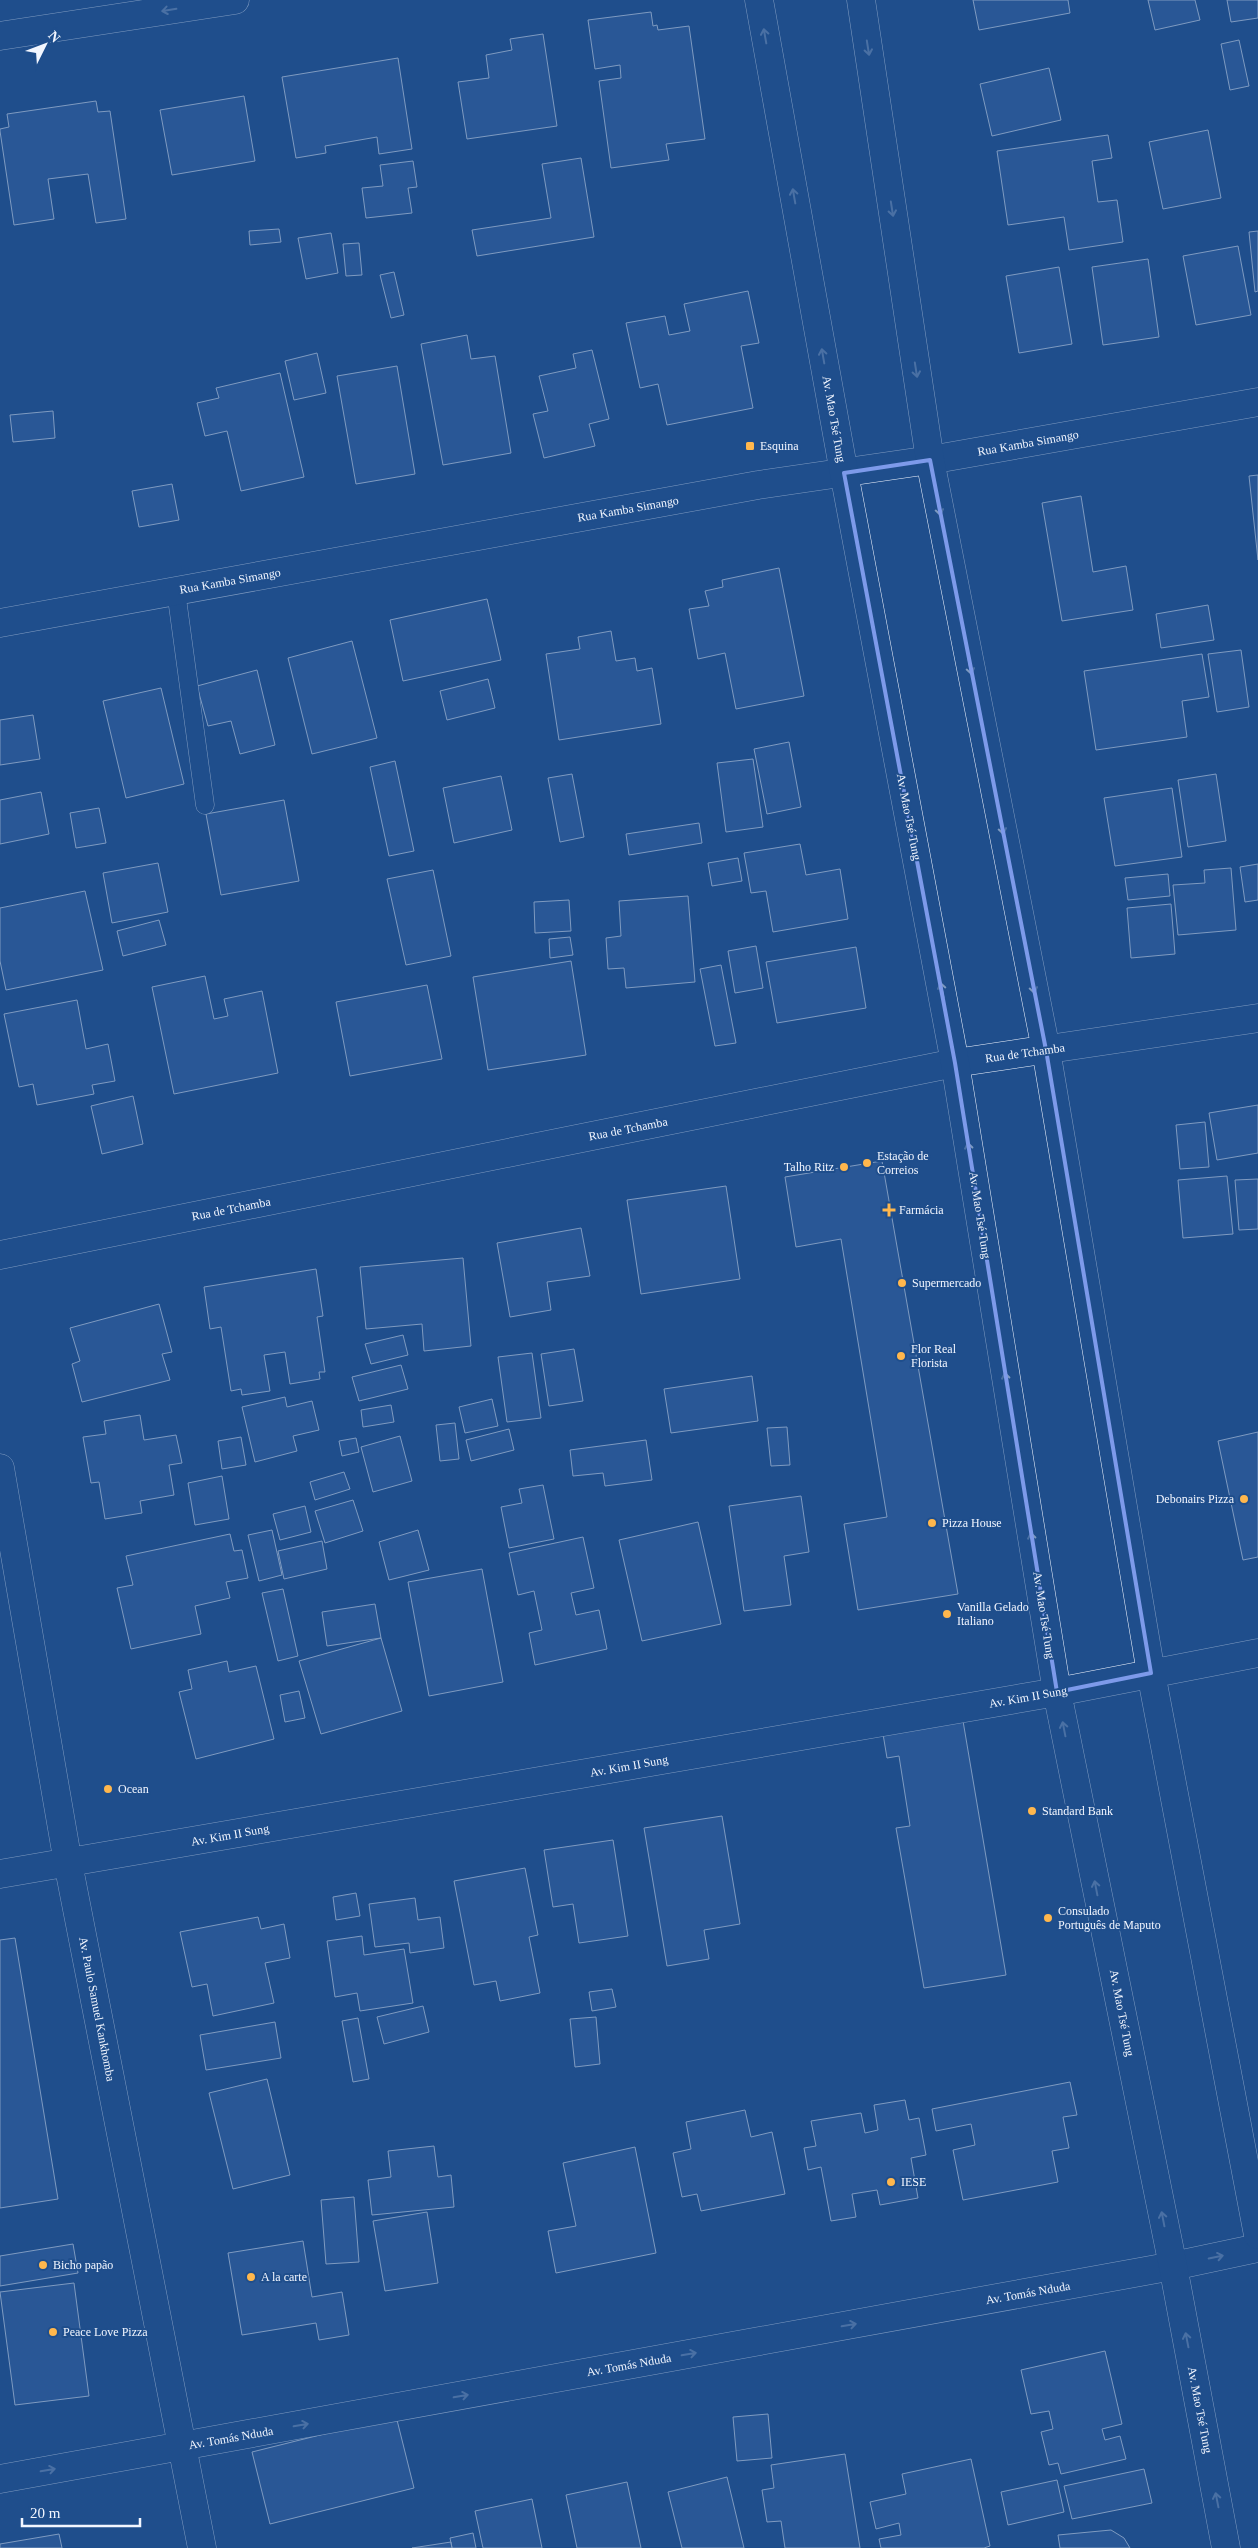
<svg xmlns="http://www.w3.org/2000/svg" width="1258" height="2548" viewBox="0 0 1258 2548" font-family="Georgia,serif">
<style>
.building{fill:#3563a3;stroke:#f2f6ff}
.lines{fill:none;stroke-linecap:round;stroke-linejoin:round}
.lane-casing{stroke:#f2f6ff;stroke-width:19}
.street-casing{stroke:#f2f6ff;stroke-width:29}
.secondary-casing{stroke:#f2f6ff;stroke-width:29}
.lane{stroke:#1f4e8c;stroke-width:18}
.street{stroke:#1f4e8c;stroke-width:28}
.secondary{stroke:#1f4e8c;stroke-width:28}
.oneway{stroke:#7e9ac0}
.marked{fill:none;stroke:#7d9aea;stroke-width:4;stroke-linejoin:round}
.poi-dot{fill:#ffb74d;stroke:#1f4e8c;stroke-width:2}
.labels{text-anchor:middle;dominant-baseline:central;stroke-width:4;stroke-linejoin:round;paint-order:stroke}
.street-label{font-size:12px;fill:#f2f6ff;stroke:#1f4e8c}
.poi-label{font-size:12px;fill:#f2f6ff;stroke:#1f4e8c;text-anchor:start}
</style>
<rect width="100%" height="100%" fill="#1f4e8c"/>
<path class="building" d="M 973,0 L 1068,0 L 1070,13 L 979,30 Z
M 1148,0 L 1195,0 L 1200,20 L 1155,30 Z
M 1227,0 L 1258,0 L 1258,18 L 1231,22 Z
M 651,12 L 653,26 L 657,25 L 658,30 L 689,26 L 705,139 L 666,144 L 669,160 L 611,168 L 599,81 L 621,78 L 620,65 L 595,69 L 588,20 Z
M 543,34 L 557,126 L 467,139 L 458,82 L 489,78 L 486,55 L 512,50 L 510,39 Z
M 1239,40 L 1249,86 L 1230,90 L 1221,44 Z
M 398,58 L 412,149 L 379,154 L 377,137 L 325,146 L 326,153 L 296,158 L 282,77 Z
M 1049,68 L 1061,120 L 992,136 L 980,84 Z
M 244,96 L 255,161 L 172,175 L 160,110 Z
M 96,101 L 98,112 L 110,111 L 126,219 L 96,223 L 88,174 L 48,179 L 54,219 L 14,225 L 0,131 L 0,129 L 9,127 L 7,114 Z
M 1208,130 L 1221,198 L 1163,209 L 1149,142 Z
M 1108,135 L 1112,158 L 1092,161 L 1098,202 L 1117,200 L 1123,242 L 1069,250 L 1064,217 L 1008,225 L 997,151 Z
M 581,158 L 594,237 L 477,256 L 472,230 L 551,218 L 542,164 Z
M 413,161 L 417,187 L 408,188 L 412,213 L 366,218 L 362,188 L 383,186 L 380,165 Z
M 279,229 L 281,242 L 250,245 L 249,231 Z
M 1258,231 L 1258,291 L 1255,292 L 1249,232 Z
M 331,233 L 338,273 L 306,279 L 298,238 Z
M 359,243 L 362,275 L 346,276 L 343,244 Z
M 1238,246 L 1251,315 L 1196,325 L 1183,256 Z
M 1148,259 L 1159,337 L 1103,345 L 1092,267 Z
M 1059,267 L 1072,344 L 1019,353 L 1006,276 Z
M 394,272 L 404,315 L 391,318 L 380,275 Z
M 748,291 L 759,343 L 741,346 L 753,408 L 667,425 L 658,384 L 640,388 L 626,323 L 665,316 L 669,335 L 690,331 L 684,304 Z
M 467,335 L 471,359 L 495,356 L 511,453 L 443,465 L 421,344 Z
M 592,350 L 609,419 L 589,424 L 595,446 L 544,458 L 533,414 L 548,411 L 539,376 L 576,368 L 573,354 Z
M 317,353 L 326,393 L 294,400 L 285,361 Z
M 397,366 L 415,474 L 356,484 L 337,376 Z
M 280,373 L 304,477 L 241,491 L 227,431 L 205,436 L 197,403 L 219,398 L 216,388 Z
M 53,411 L 55,438 L 13,442 L 10,415 Z
M 1258,475 L 1258,560 L 1249,476 Z
M 172,484 L 179,520 L 139,527 L 132,491 Z
M 1081,496 L 1093,572 L 1126,566 L 1133,610 L 1062,621 L 1042,503 Z
M 779,568 L 804,696 L 736,709 L 725,653 L 698,659 L 689,609 L 709,606 L 705,591 L 723,587 L 722,580 Z
M 487,599 L 501,660 L 403,681 L 390,620 Z
M 1208,605 L 1214,640 L 1161,648 L 1156,614 Z
M 611,631 L 616,661 L 635,658 L 637,671 L 652,668 L 661,724 L 559,740 L 546,654 L 580,649 L 578,637 Z
M 352,641 L 377,738 L 312,754 L 288,658 Z
M 1241,650 L 1249,707 L 1217,712 L 1208,654 Z
M 1202,654 L 1209,697 L 1182,701 L 1187,737 L 1096,750 L 1084,671 Z
M 257,670 L 275,745 L 240,754 L 231,721 L 208,726 L 197,686 Z
M 488,679 L 495,708 L 447,720 L 440,691 Z
M 161,688 L 184,784 L 126,798 L 103,701 Z
M 33,715 L 40,759 L 0,765 L 0,720 Z
M 789,742 L 801,807 L 767,814 L 754,749 Z
M 753,759 L 763,827 L 726,832 L 717,763 Z
M 395,761 L 414,851 L 389,856 L 370,767 Z
M 572,774 L 584,837 L 560,842 L 548,778 Z
M 1216,774 L 1226,841 L 1188,847 L 1178,780 Z
M 501,776 L 512,830 L 454,843 L 443,788 Z
M 1172,788 L 1182,857 L 1115,866 L 1104,798 Z
M 41,792 L 49,834 L 0,844 L 0,800 Z
M 284,800 L 299,881 L 221,895 L 206,814 Z
M 99,808 L 106,843 L 76,848 L 70,813 Z
M 699,823 L 702,843 L 629,855 L 626,834 Z
M 800,844 L 806,875 L 840,869 L 848,919 L 773,932 L 766,891 L 751,893 L 744,853 Z
M 738,858 L 742,881 L 712,886 L 708,863 Z
M 158,863 L 168,912 L 112,923 L 103,873 Z
M 1258,864 L 1258,900 L 1245,902 L 1240,867 Z
M 1231,868 L 1236,930 L 1178,935 L 1173,885 L 1205,883 L 1204,870 Z
M 433,870 L 451,956 L 406,965 L 387,879 Z
M 1168,874 L 1170,896 L 1128,900 L 1125,878 Z
M 85,891 L 103,970 L 6,990 L 0,961 L 0,908 Z
M 688,896 L 695,982 L 626,988 L 624,968 L 608,969 L 606,938 L 621,936 L 619,901 Z
M 569,900 L 571,931 L 535,933 L 534,902 Z
M 1171,904 L 1175,954 L 1131,958 L 1127,908 Z
M 159,920 L 166,945 L 123,956 L 117,931 Z
M 570,937 L 573,955 L 550,958 L 549,939 Z
M 756,946 L 763,988 L 735,993 L 728,951 Z
M 856,947 L 866,1008 L 777,1023 L 766,962 Z
M 571,961 L 586,1055 L 488,1070 L 473,977 Z
M 721,965 L 736,1043 L 715,1046 L 700,969 Z
M 205,976 L 214,1019 L 228,1016 L 224,999 L 262,991 L 278,1073 L 174,1094 L 152,987 Z
M 427,985 L 442,1059 L 350,1076 L 336,1002 Z
M 77,1000 L 86,1049 L 108,1044 L 115,1081 L 92,1085 L 94,1094 L 37,1105 L 33,1084 L 19,1087 L 4,1014 Z
M 133,1096 L 143,1144 L 102,1154 L 91,1106 Z
M 1258,1105 L 1258,1153 L 1217,1160 L 1209,1113 Z
M 1205,1122 L 1209,1167 L 1180,1169 L 1176,1125 Z
M 882,1161 L 958,1594 L 858,1610 L 844,1524 L 887,1517 L 841,1239 L 796,1247 L 785,1177 Z
M 1227,1176 L 1233,1234 L 1183,1238 L 1178,1180 Z
M 1258,1179 L 1258,1229 L 1239,1230 L 1235,1180 Z
M 726,1186 L 740,1279 L 641,1294 L 627,1200 Z
M 581,1228 L 590,1276 L 547,1282 L 551,1310 L 510,1317 L 497,1243 Z
M 463,1258 L 471,1346 L 424,1351 L 422,1324 L 366,1329 L 360,1267 Z
M 316,1269 L 323,1316 L 317,1317 L 325,1372 L 319,1372 L 320,1379 L 290,1384 L 285,1352 L 264,1355 L 270,1391 L 242,1395 L 241,1389 L 231,1391 L 221,1327 L 210,1329 L 204,1287 Z
M 159,1304 L 172,1352 L 162,1354 L 170,1380 L 82,1402 L 72,1364 L 80,1361 L 70,1328 Z
M 403,1335 L 408,1355 L 371,1364 L 365,1344 Z
M 574,1349 L 583,1401 L 549,1406 L 541,1354 Z
M 532,1353 L 541,1418 L 507,1422 L 498,1357 Z
M 401,1365 L 408,1389 L 359,1401 L 352,1377 Z
M 752,1376 L 758,1421 L 671,1433 L 664,1389 Z
M 285,1397 L 287,1407 L 312,1401 L 319,1430 L 293,1436 L 297,1451 L 255,1462 L 242,1407 Z
M 492,1399 L 498,1426 L 465,1433 L 459,1407 Z
M 391,1405 L 394,1422 L 363,1427 L 361,1410 Z
M 140,1415 L 144,1440 L 176,1435 L 182,1463 L 169,1465 L 174,1495 L 140,1501 L 142,1513 L 105,1519 L 99,1482 L 91,1483 L 83,1437 L 106,1434 L 104,1421 Z
M 455,1423 L 459,1459 L 440,1461 L 436,1425 Z
M 787,1427 L 790,1465 L 771,1466 L 767,1428 Z
M 509,1429 L 514,1450 L 471,1461 L 466,1440 Z
M 1258,1432 L 1258,1557 L 1243,1560 L 1218,1441 Z
M 400,1436 L 412,1481 L 373,1492 L 361,1447 Z
M 241,1437 L 246,1465 L 222,1469 L 218,1441 Z
M 356,1438 L 359,1452 L 342,1456 L 339,1441 Z
M 646,1440 L 652,1480 L 605,1486 L 603,1473 L 573,1476 L 570,1450 Z
M 344,1472 L 350,1489 L 315,1500 L 310,1482 Z
M 222,1476 L 229,1519 L 195,1525 L 188,1483 Z
M 543,1485 L 554,1539 L 509,1548 L 501,1507 L 522,1503 L 519,1489 Z
M 801,1496 L 809,1552 L 784,1556 L 791,1605 L 744,1611 L 729,1506 Z
M 353,1500 L 363,1531 L 325,1543 L 315,1511 Z
M 305,1506 L 311,1532 L 280,1540 L 273,1514 Z
M 698,1522 L 721,1624 L 642,1641 L 619,1540 Z
M 272,1530 L 282,1575 L 259,1581 L 248,1535 Z
M 418,1530 L 429,1570 L 389,1580 L 379,1542 Z
M 230,1534 L 234,1551 L 242,1550 L 248,1578 L 226,1582 L 230,1598 L 195,1606 L 201,1634 L 131,1649 L 117,1588 L 133,1585 L 126,1556 Z
M 583,1537 L 594,1588 L 571,1593 L 576,1615 L 599,1610 L 607,1649 L 535,1665 L 529,1633 L 542,1630 L 534,1591 L 518,1595 L 509,1553 Z
M 322,1541 L 327,1569 L 284,1579 L 278,1551 Z
M 482,1569 L 503,1682 L 429,1696 L 408,1582 Z
M 283,1589 L 298,1656 L 278,1661 L 262,1593 Z
M 375,1604 L 381,1638 L 327,1646 L 322,1612 Z
M 381,1638 L 402,1711 L 321,1734 L 299,1661 Z
M 227,1661 L 229,1672 L 256,1666 L 274,1739 L 196,1759 L 179,1692 L 192,1689 L 188,1670 Z
M 299,1691 L 305,1718 L 285,1722 L 280,1695 Z
M 962,1715 L 1006,1975 L 924,1988 L 896,1828 L 910,1826 L 899,1756 L 887,1758 L 882,1728 Z
M 722,1816 L 740,1924 L 704,1930 L 709,1959 L 667,1966 L 644,1828 Z
M 613,1840 L 628,1936 L 579,1943 L 573,1904 L 553,1907 L 544,1850 Z
M 525,1868 L 538,1935 L 529,1937 L 540,1993 L 500,2001 L 496,1981 L 474,1985 L 454,1881 Z
M 356,1893 L 360,1916 L 336,1920 L 333,1897 Z
M 415,1898 L 418,1920 L 440,1917 L 444,1948 L 410,1953 L 409,1943 L 375,1947 L 369,1904 Z
M 258,1917 L 261,1929 L 284,1924 L 290,1958 L 265,1963 L 274,2003 L 213,2016 L 207,1984 L 192,1987 L 180,1932 Z
M 362,1936 L 364,1955 L 404,1949 L 413,2003 L 360,2011 L 357,1993 L 335,1997 L 327,1941 Z
M 15,1938 L 58,2199 L 0,2208 L 0,1940 Z
M 612,1989 L 616,2007 L 592,2011 L 589,1992 Z
M 423,2006 L 429,2032 L 384,2044 L 377,2017 Z
M 596,2017 L 600,2064 L 575,2067 L 570,2019 Z
M 358,2018 L 369,2079 L 353,2082 L 342,2021 Z
M 275,2022 L 281,2058 L 206,2070 L 200,2035 Z
M 267,2079 L 290,2175 L 233,2189 L 209,2093 Z
M 1070,2082 L 1077,2115 L 1063,2117 L 1069,2148 L 1052,2151 L 1058,2182 L 963,2200 L 953,2150 L 975,2145 L 971,2124 L 936,2131 L 932,2109 Z
M 905,2100 L 909,2120 L 919,2118 L 926,2155 L 911,2158 L 918,2198 L 880,2205 L 877,2190 L 852,2194 L 856,2217 L 831,2221 L 821,2167 L 808,2170 L 804,2148 L 816,2146 L 811,2121 L 861,2113 L 865,2133 L 878,2130 L 874,2105 Z
M 745,2110 L 751,2137 L 772,2132 L 785,2194 L 701,2211 L 697,2194 L 682,2197 L 673,2153 L 691,2149 L 686,2122 Z
M 434,2146 L 438,2177 L 451,2175 L 454,2207 L 372,2215 L 368,2180 L 391,2177 L 388,2151 Z
M 635,2147 L 656,2253 L 556,2273 L 548,2231 L 576,2226 L 563,2163 Z
M 354,2197 L 359,2262 L 326,2264 L 321,2200 Z
M 427,2212 L 438,2283 L 385,2291 L 373,2221 Z
M 303,2241 L 312,2297 L 342,2292 L 349,2335 L 319,2340 L 316,2323 L 242,2335 L 228,2253 Z
M 73,2244 L 78,2273 L 0,2286 L 0,2256 Z
M 74,2283 L 89,2396 L 15,2405 L 0,2292 Z
M 1105,2351 L 1122,2424 L 1102,2429 L 1105,2440 L 1120,2436 L 1126,2459 L 1061,2474 L 1058,2463 L 1049,2465 L 1041,2432 L 1053,2429 L 1049,2411 L 1031,2414 L 1021,2370 Z
M 768,2414 L 772,2458 L 737,2461 L 733,2417 Z
M 396,2416 L 414,2488 L 270,2524 L 252,2452 Z
M 845,2454 L 860,2548 L 785,2548 L 781,2521 L 767,2522 L 762,2490 L 774,2488 L 771,2465 Z
M 971,2459 L 990,2546 L 984,2548 L 881,2548 L 879,2539 L 901,2535 L 899,2523 L 876,2529 L 870,2502 L 906,2494 L 902,2474 Z
M 1144,2469 L 1152,2503 L 1072,2519 L 1064,2486 Z
M 727,2477 L 744,2548 L 682,2548 L 668,2492 Z
M 1057,2480 L 1064,2512 L 1008,2525 L 1001,2492 Z
M 627,2482 L 641,2548 L 577,2548 L 566,2495 Z
M 532,2499 L 542,2548 L 483,2548 L 475,2511 Z
M 1111,2530 L 1124,2538 L 1130,2548 L 1060,2548 L 1058,2535 Z
M 473,2533 L 476,2548 L 452,2548 L 450,2538 Z
M 59,2534 L 62,2548 L 0,2548 L 0,2544 Z
M 451,2542 L 452,2548 L 412,2548 Z"/>
<g class="lines">
<defs>
<path id="lane" d="M 176,591 L 205,805"/>
<path id="street" d="M 0,623 L 758,485 L 930,460 L 1258,402
M 0,1255 L 955,1063 L 1258,1018
M 0,1468 L 68,1863 L 202,2548
M 0,1874 L 1057,1692
M 0,2479 L 1173,2266 L 1258,2248"/>
<path id="secondary" d="M 759,0 L 844,473 L 955,1063 L 1057,1692 L 1173,2266 L 1226,2548
M 861,0 L 930,460 L 1046,1050 L 1151,1673 L 1258,2235
M 0,36 L 235,0
M 1057,1692 L 1258,1653"/>
</defs>
<use href="#lane" class="lane-casing"/>
<use href="#street" class="street-casing"/>
<use href="#secondary" class="secondary-casing"/>
<use href="#lane" class="lane"/>
<use href="#street" class="street"/>
<use href="#secondary" class="secondary"/>
</g>
<defs><path id="oneway-shaft" d="M-6 0H5M1.5-3L5.5 0L1.5 3" fill="none" stroke-width="1.6" stroke-linecap="round" stroke-linejoin="round" transform="scale(1.25)"/></defs>
<g class="oneway">
<use href="#oneway-shaft" transform="translate(169 10) rotate(171)"/>
<use href="#oneway-shaft" transform="translate(765 36) rotate(-100)"/>
<use href="#oneway-shaft" transform="translate(868 48) rotate(81)"/>
<use href="#oneway-shaft" transform="translate(794 196) rotate(-100)"/>
<use href="#oneway-shaft" transform="translate(892 209) rotate(81)"/>
<use href="#oneway-shaft" transform="translate(823 356) rotate(-100)"/>
<use href="#oneway-shaft" transform="translate(916 370) rotate(81)"/>
<use href="#oneway-shaft" transform="translate(939 508) rotate(79)"/>
<use href="#oneway-shaft" transform="translate(970 667) rotate(79)"/>
<use href="#oneway-shaft" transform="translate(1002 827) rotate(79)"/>
<use href="#oneway-shaft" transform="translate(1033 986) rotate(79)"/>
<use href="#oneway-shaft" transform="translate(942 990) rotate(-101)"/>
<use href="#oneway-shaft" transform="translate(969 1150) rotate(-99)"/>
<use href="#oneway-shaft" transform="translate(1006 1380) rotate(-99)"/>
<use href="#oneway-shaft" transform="translate(1032 1540) rotate(-99)"/>
<use href="#oneway-shaft" transform="translate(1064 1729) rotate(-101)"/>
<use href="#oneway-shaft" transform="translate(1096 1888) rotate(-101)"/>
<use href="#oneway-shaft" transform="translate(1163 2219) rotate(-101)"/>
<use href="#oneway-shaft" transform="translate(1216 2257) rotate(-12)"/>
<use href="#oneway-shaft" transform="translate(849 2325) rotate(-10)"/>
<use href="#oneway-shaft" transform="translate(1187 2340) rotate(-101)"/>
<use href="#oneway-shaft" transform="translate(689 2354) rotate(-10)"/>
<use href="#oneway-shaft" transform="translate(461 2396) rotate(-10)"/>
<use href="#oneway-shaft" transform="translate(301 2425) rotate(-10)"/>
<use href="#oneway-shaft" transform="translate(48 2470) rotate(-10)"/>
<use href="#oneway-shaft" transform="translate(1217 2500) rotate(-101)"/>
</g>
<path d="M0 0H1258V2548H0ZM 930,460 L 1046,1050 L 1151,1673 L 1057,1692 L 955,1063 L 844,473 Z" fill="#1f4e8c" fill-opacity=".55" fill-rule="evenodd"/>
<path class="marked" d="M 930,460 L 1046,1050 L 1151,1673 L 1057,1692 L 955,1063 L 844,473 Z"/>
<g class="poi-dot">
<rect x="745" y="441" width="10" height="10" rx="2.5"/>
<circle cx="867" cy="1163" r="5"/>
<circle cx="844" cy="1167" r="5"/>
<path d="M886.5 1202.5h5v5h5v5h-5v5h-5v-5h-5v-5h5z"/>
<circle cx="902" cy="1283" r="5"/>
<circle cx="901" cy="1356" r="5"/>
<circle cx="1244" cy="1499" r="5"/>
<circle cx="932" cy="1523" r="5"/>
<circle cx="947" cy="1614" r="5"/>
<circle cx="108" cy="1789" r="5"/>
<circle cx="1032" cy="1811" r="5"/>
<circle cx="1048" cy="1918" r="5"/>
<circle cx="891" cy="2182" r="5"/>
<circle cx="43" cy="2265" r="5"/>
<circle cx="251" cy="2277" r="5"/>
<circle cx="53" cy="2332" r="5"/>
</g>
<g class="labels">
<g class="street-label">
<text transform="translate(834 419) rotate(80)">Av. Mao Tsé Tung</text>
<text transform="translate(1028 443) rotate(-10)">Rua Kamba Simango</text>
<text transform="translate(628 509) rotate(-10)">Rua Kamba Simango</text>
<text transform="translate(230 581) rotate(-10)">Rua Kamba Simango</text>
<text transform="translate(909 817) rotate(79)">Av. Mao Tsé Tung</text>
<text transform="translate(1025 1053) rotate(-8)">Rua de Tchamba</text>
<text transform="translate(628 1129) rotate(-11)">Rua de Tchamba</text>
<text transform="translate(231 1209) rotate(-11)">Rua de Tchamba</text>
<text transform="translate(980 1215) rotate(81)">Av. Mao Tsé Tung</text>
<text transform="translate(1044 1615) rotate(81)">Av. Mao Tsé Tung</text>
<text transform="translate(1028 1697) rotate(-10)">Av. Kim II Sung</text>
<text transform="translate(629 1766) rotate(-10)">Av. Kim II Sung</text>
<text transform="translate(230 1835) rotate(-10)">Av. Kim II Sung</text>
<text transform="translate(97 2009) rotate(79)">Av. Paulo Samuel Kankhomba</text>
<text transform="translate(1122 2013) rotate(79)">Av. Mao Tsé Tung</text>
<text transform="translate(1028 2293) rotate(-10)">Av. Tomás Nduda</text>
<text transform="translate(629 2365) rotate(-10)">Av. Tomás Nduda</text>
<text transform="translate(1200 2410) rotate(79)">Av. Mao Tsé Tung</text>
<text transform="translate(231 2438) rotate(-10)">Av. Tomás Nduda</text>
</g>
<g class="poi-label">
<text x="760" y="446">Esquina</text>
<text x="877" y="1156">Estação de<tspan x="877" dy="14">Correios</tspan></text>
<text x="834" y="1167" text-anchor="end">Talho Ritz</text>
<text x="899" y="1210">Farmácia</text>
<text x="912" y="1283">Supermercado</text>
<text x="911" y="1349">Flor Real<tspan x="911" dy="14">Florista</tspan></text>
<text x="1234" y="1499" text-anchor="end">Debonairs Pizza</text>
<text x="942" y="1523">Pizza House</text>
<text x="957" y="1607">Vanilla Gelado<tspan x="957" dy="14">Italiano</tspan></text>
<text x="118" y="1789">Ocean</text>
<text x="1042" y="1811">Standard Bank</text>
<text x="1058" y="1911">Consulado<tspan x="1058" dy="14">Português de Maputo</tspan></text>
<text x="901" y="2182">IESE</text>
<text x="53" y="2265">Bicho papão</text>
<text x="261" y="2277">A la carte</text>
<text x="63" y="2332">Peace Love Pizza</text>
</g>
</g>
<g transform="translate(45 45) rotate(48)" stroke="#1f4e8c" stroke-width="4" paint-order="stroke">
<path d="M0-4L9 19L0 12L-9 19Z" fill="#f2f6ff"/>
<text y="-8" font-size="14" font-weight="bold" text-anchor="middle" fill="#f2f6ff">N</text>
</g>
<path d="M22 2518v8h118v-8" fill="none" stroke="#f2f6ff" stroke-width="2.5"/>
<text x="30" y="2518" font-size="15" fill="#f2f6ff" stroke="#1f4e8c" stroke-width="4" paint-order="stroke">20 m</text>
</svg>
